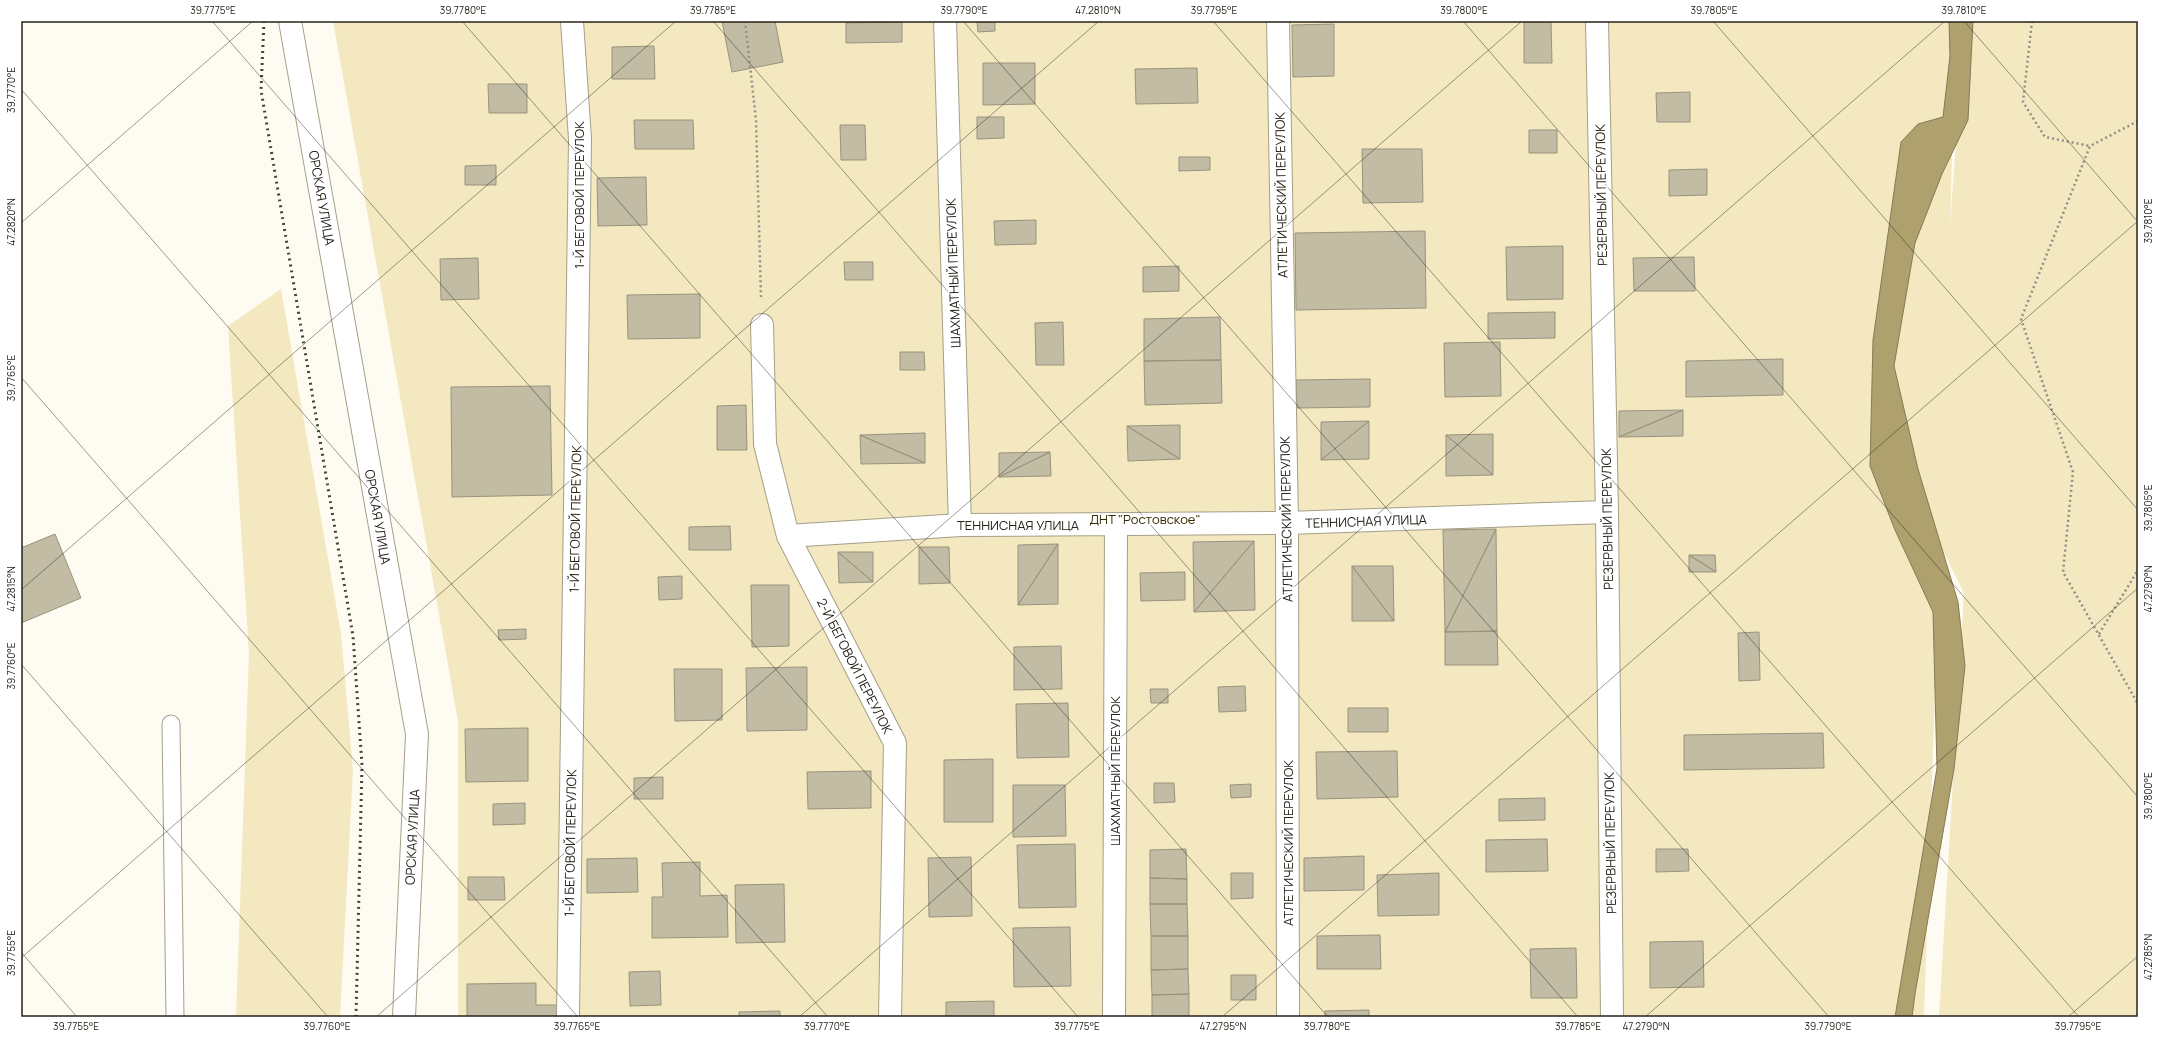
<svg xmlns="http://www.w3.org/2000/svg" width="2159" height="1038" viewBox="0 0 2159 1038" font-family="Manrope,sans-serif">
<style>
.green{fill:#f3e8c0}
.water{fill:#aea16e;stroke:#857b55}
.building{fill:#c2bca4;stroke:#99937c}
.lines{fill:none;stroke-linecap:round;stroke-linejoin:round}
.lane-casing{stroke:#a59f88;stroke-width:19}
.street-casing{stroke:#a59f88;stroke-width:24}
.secondary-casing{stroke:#a59f88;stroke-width:24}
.path{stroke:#929086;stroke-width:2.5;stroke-dasharray:2 3;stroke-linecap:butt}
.lane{stroke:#fff;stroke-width:17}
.street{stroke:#fff;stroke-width:22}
.secondary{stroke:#fff;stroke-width:22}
.rail{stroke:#46433a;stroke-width:3;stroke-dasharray:2 4;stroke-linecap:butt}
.ticks{fill:none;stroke:#26231a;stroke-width:1;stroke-opacity:0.45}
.labels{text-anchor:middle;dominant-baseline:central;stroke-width:3.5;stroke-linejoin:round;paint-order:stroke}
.street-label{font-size:13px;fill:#26231a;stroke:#fff}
.park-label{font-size:13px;fill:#342a00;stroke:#fff}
.neatline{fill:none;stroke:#26231a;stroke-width:1.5}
.ticks-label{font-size:10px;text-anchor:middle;fill:#26231a}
</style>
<rect width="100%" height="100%" fill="#fefcf2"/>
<path class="green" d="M 333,21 L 1956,21 L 1950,225 L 1965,21 L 2138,21 L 2138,1017 L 1939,1017 L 1964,593 L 1940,545 L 1924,1017 L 458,1017 L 458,721 Z
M 281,289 L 341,633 L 353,770 L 340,1017 L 236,1017 L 249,654 L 228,326 Z"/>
<path class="water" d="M 1949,21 L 1973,21 L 1968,120 L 1942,174 L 1915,243 L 1894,366 L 1918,469 L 1958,602 L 1965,666 L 1954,769 L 1915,994 L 1912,1017 L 1895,1017 L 1937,768 L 1933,612 L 1895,530 L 1870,466 L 1873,340 L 1901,142 L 1918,124 L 1943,117 L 1950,56 Z"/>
<path class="building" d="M 722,21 L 775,21 L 783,62 L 732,72 Z
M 977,21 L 995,21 L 995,31 L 978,32 Z
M 1524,21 L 1551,21 L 1552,63 L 1524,63 Z
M 902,22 L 902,42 L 846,43 L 846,23 Z
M 1334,24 L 1334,76 L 1293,77 L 1292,25 Z
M 654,46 L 655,79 L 612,79 L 612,47 Z
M 983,63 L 1035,63 L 1035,104 L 983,105 Z
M 1197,68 L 1198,103 L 1136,104 L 1135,69 Z
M 488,84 L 527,84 L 527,113 L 489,113 Z
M 1690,92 L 1690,122 L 1657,122 L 1656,93 Z
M 977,117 L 1004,117 L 1004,138 L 977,139 Z
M 634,120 L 693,120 L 694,149 L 635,149 Z
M 840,125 L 865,125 L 866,160 L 841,160 Z
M 1529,130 L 1557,130 L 1557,153 L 1529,153 Z
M 1362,149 L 1422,149 L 1423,202 L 1363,203 Z
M 1179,157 L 1210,157 L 1210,170 L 1179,171 Z
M 496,165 L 496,185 L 465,185 L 465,166 Z
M 1707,169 L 1707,195 L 1669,196 L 1669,170 Z
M 646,177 L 647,225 L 598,226 L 597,178 Z
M 1036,220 L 1036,244 L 995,245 L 994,221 Z
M 1425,231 L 1426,308 L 1296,310 L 1295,233 Z
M 1563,246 L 1563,299 L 1507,300 L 1506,247 Z
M 1694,257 L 1695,291 L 1634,291 L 1633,258 Z
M 478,258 L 479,299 L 441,300 L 440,259 Z
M 844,262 L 873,262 L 873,280 L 845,280 Z
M 1179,266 L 1179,291 L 1143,292 L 1143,267 Z
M 700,294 L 700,338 L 628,339 L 627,295 Z
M 1555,312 L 1555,338 L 1488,339 L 1488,313 Z
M 1220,317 L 1221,360 L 1144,361 L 1144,319 Z
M 1063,322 L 1064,365 L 1036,365 L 1035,323 Z
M 1500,342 L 1501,396 L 1445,397 L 1444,343 Z
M 900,352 L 924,352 L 925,370 L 900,370 Z
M 1783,359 L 1783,395 L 1686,397 L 1686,361 Z
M 1221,360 L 1222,403 L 1145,405 L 1144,361 Z
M 1370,379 L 1370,407 L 1297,408 L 1296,380 Z
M 550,386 L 552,495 L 452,497 L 451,387 Z
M 746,405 L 747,450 L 717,450 L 717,406 Z
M 1683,410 L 1683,436 L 1619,437 Z
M 1683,410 L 1619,437 L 1619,411 Z
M 1369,421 L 1321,460 L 1321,422 Z
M 1369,421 L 1369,459 L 1321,460 Z
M 1180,425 L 1180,459 L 1127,426 Z
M 1127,426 L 1180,459 L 1128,461 Z
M 925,433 L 925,463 L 860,435 Z
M 1493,434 L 1493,475 L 1446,435 Z
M 860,435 L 925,463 L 861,464 Z
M 1446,435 L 1493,475 L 1446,476 Z
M 1050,452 L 999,477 L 999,453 Z
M 1050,452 L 1051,476 L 999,477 Z
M 730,526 L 731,550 L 689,550 L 689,527 Z
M 1496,529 L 1445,632 L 1443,530 Z
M 1496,529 L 1497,631 L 1445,632 Z
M 55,534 L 81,598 L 21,623 L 21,548 Z
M 1254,541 L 1255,610 L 1194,612 Z
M 1254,541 L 1194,612 L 1193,542 Z
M 1058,544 L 1058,604 L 1018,605 Z
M 1058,544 L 1018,605 L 1018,545 Z
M 919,547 L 949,547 L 950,583 L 919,584 Z
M 838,552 L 873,552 L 873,582 Z
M 838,552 L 873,582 L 839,583 Z
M 1689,555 L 1715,555 L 1716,572 Z
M 1689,555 L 1716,572 L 1689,572 Z
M 1352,566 L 1393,566 L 1394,621 Z
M 1352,566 L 1394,621 L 1352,621 Z
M 1185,572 L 1185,600 L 1141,601 L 1140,573 Z
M 682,576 L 682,599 L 659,600 L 658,577 Z
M 751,585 L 789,585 L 789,646 L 752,647 Z
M 526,629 L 526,639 L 499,640 L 498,630 Z
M 1497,631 L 1498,665 L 1445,665 L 1445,632 Z
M 1759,632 L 1760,680 L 1739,681 L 1738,633 Z
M 1061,646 L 1062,689 L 1014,690 L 1014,647 Z
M 807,667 L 807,730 L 747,731 L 746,668 Z
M 674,669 L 722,669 L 722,720 L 675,721 Z
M 1245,686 L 1246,711 L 1219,712 L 1218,687 Z
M 1150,689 L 1168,689 L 1168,703 L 1151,703 Z
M 1068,703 L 1069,757 L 1017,758 L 1016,704 Z
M 1348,708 L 1388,708 L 1388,732 L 1348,732 Z
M 528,728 L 528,781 L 466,782 L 465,729 Z
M 1823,733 L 1824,768 L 1684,770 L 1684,735 Z
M 1397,751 L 1398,797 L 1317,799 L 1316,752 Z
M 993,759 L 993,822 L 944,822 L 944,760 Z
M 871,771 L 871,808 L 808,809 L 807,772 Z
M 663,777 L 663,799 L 634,799 L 634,778 Z
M 1154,783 L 1174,783 L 1175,802 L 1154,803 Z
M 1251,784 L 1251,797 L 1231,798 L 1230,785 Z
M 1013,785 L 1065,785 L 1066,836 L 1013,837 Z
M 1545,798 L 1545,820 L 1499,821 L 1499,799 Z
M 525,803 L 525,824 L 493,825 L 493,804 Z
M 1547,839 L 1548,871 L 1486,872 L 1486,840 Z
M 1075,844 L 1076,907 L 1019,908 L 1017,845 Z
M 1186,849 L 1187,879 L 1150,878 L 1150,850 Z
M 1656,849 L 1688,849 L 1689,871 L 1656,872 Z
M 1364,856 L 1364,890 L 1304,891 L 1304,858 Z
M 971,857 L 972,916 L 929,917 L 928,858 Z
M 637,858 L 638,892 L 587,893 L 587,859 Z
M 700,862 L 700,896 L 727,895 L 728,937 L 652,938 L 652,897 L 663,897 L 662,863 Z
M 1231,873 L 1253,873 L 1253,898 L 1231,899 Z
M 1439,873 L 1439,915 L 1378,916 L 1377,875 Z
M 468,877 L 504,877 L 505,900 L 468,900 Z
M 1150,878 L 1187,879 L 1187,904 L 1150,904 Z
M 784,884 L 785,942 L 736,943 L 735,885 Z
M 1150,904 L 1187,904 L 1188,936 L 1151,936 Z
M 1070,927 L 1071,986 L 1014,987 L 1013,928 Z
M 1380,935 L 1381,969 L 1317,969 L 1317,936 Z
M 1151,936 L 1188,936 L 1188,969 L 1151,970 Z
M 1703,941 L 1704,987 L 1650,988 L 1650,942 Z
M 1576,948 L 1577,998 L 1531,998 L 1530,949 Z
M 1188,969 L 1189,994 L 1152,995 L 1151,970 Z
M 660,971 L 661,1005 L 630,1006 L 629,972 Z
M 1231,975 L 1256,975 L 1256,1000 L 1231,1000 Z
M 536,983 L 536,1005 L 558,1005 L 558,1017 L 467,1017 L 467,984 Z
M 1189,994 L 1189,1017 L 1152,1017 L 1152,995 Z
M 994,1001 L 994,1017 L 946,1017 L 946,1002 Z
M 1369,1010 L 1369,1017 L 1325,1017 L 1325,1011 Z
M 780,1011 L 780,1017 L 739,1017 L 739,1012 Z"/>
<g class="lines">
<defs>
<path id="lane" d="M 171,724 L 175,1017"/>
<path id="street" d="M 945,21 L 960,525
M 1278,21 L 1287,523 L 1288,1017
M 1597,21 L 1607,512 L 1612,1017
M 762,325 L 765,444 L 788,536 L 895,743 L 890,1017
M 788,536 L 960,525 L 1287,523 L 1607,512
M 568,1017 L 580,139 L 572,21
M 1114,1017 L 1116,525"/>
<path id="secondary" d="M 290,21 L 417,734 L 404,1017"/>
</defs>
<use href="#lane" class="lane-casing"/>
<use href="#street" class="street-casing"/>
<use href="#secondary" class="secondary-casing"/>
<path class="path" d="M 745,21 L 756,120 L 761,297
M 2032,21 L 2023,102 L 2045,137 L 2090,146
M 2138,121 L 2090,146 L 2021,319 L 2073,472 L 2063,572 L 2138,704
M 2099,634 L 2138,570"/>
<use href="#lane" class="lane"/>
<use href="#street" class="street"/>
<use href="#secondary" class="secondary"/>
<path class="rail" d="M 264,21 L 261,90 L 353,636 L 362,765 L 356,1017"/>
</g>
<path class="ticks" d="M 212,21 L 1078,1017M 462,21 L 1328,1017M 713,21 L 1578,1017M 963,21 L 1829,1017M 1213,21 L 2079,1017M 1463,21 L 2138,797M 1713,21 L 2138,510M 1964,21 L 2138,222M 21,89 L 828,1017M 21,223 L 253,21M 21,377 L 578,1017M 21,590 L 676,21M 21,664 L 328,1017M 21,952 L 77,1017M 21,958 L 1099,21M 376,1017 L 1522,21M 799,1017 L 1945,21M 1222,1017 L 2138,221M 1645,1017 L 2138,588M 2068,1017 L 2138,956"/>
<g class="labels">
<g class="street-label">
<text transform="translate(579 195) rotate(-90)">1-Й БЕГОВОЙ ПЕРЕУЛОК</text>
<text transform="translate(1281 195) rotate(-91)">АТЛЕТИЧЕСКИЙ ПЕРЕУЛОК</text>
<text transform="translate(1601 195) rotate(-91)">РЕЗЕРВНЫЙ ПЕРЕУЛОК</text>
<text transform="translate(322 198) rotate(80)">ОРСКАЯ УЛИЦА</text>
<text transform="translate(953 273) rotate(-92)">ШАХМАТНЫЙ ПЕРЕУЛОК</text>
<text transform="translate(378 517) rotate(80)">ОРСКАЯ УЛИЦА</text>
<text transform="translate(575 519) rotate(-89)">1-Й БЕГОВОЙ ПЕРЕУЛОК</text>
<text transform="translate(1286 519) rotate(-91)">АТЛЕТИЧЕСКИЙ ПЕРЕУЛОК</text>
<text transform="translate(1607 519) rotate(-91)">РЕЗЕРВНЫЙ ПЕРЕУЛОК</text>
<text transform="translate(1366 521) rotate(-2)">ТЕННИСНАЯ УЛИЦА</text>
<text x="1018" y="525">ТЕННИСНАЯ УЛИЦА</text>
<text transform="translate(855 666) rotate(63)">2-Й БЕГОВОЙ ПЕРЕУЛОК</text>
<text transform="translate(1115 771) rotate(-90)">ШАХМАТНЫЙ ПЕРЕУЛОК</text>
<text transform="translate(412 837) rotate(-87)">ОРСКАЯ УЛИЦА</text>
<text transform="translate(570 843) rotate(-89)">1-Й БЕГОВОЙ ПЕРЕУЛОК</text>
<text transform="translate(1288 843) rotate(-90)">АТЛЕТИЧЕСКИЙ ПЕРЕУЛОК</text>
<text transform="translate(1610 843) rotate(-91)">РЕЗЕРВНЫЙ ПЕРЕУЛОК</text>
</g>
<g class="park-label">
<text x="1145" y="519">ДНТ "Ростовское"</text>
</g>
</g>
<rect width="2159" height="1038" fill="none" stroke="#ffffff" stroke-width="44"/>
<rect x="22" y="22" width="2115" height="994" class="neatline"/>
<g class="ticks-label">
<text x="213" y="14">39.7775°E</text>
<text x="463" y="14">39.7780°E</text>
<text x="713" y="14">39.7785°E</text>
<text x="964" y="14">39.7790°E</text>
<text x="1098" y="14">47.2810°N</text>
<text x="1214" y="14">39.7795°E</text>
<text x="1464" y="14">39.7800°E</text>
<text x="1714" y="14">39.7805°E</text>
<text x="1964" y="14">39.7810°E</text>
<text transform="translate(11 90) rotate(-90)" y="4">39.7770°E</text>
<text transform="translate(2148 221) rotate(-90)" y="4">39.7810°E</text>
<text transform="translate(11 222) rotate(-90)" y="4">47.2820°N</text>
<text transform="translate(11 378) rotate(-90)" y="4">39.7765°E</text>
<text transform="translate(2148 508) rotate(-90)" y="4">39.7805°E</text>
<text transform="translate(2148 589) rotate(-90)" y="4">47.2790°N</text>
<text transform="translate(11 589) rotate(-90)" y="4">47.2815°N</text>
<text transform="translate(11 666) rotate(-90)" y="4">39.7760°E</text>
<text transform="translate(2148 796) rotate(-90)" y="4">39.7800°E</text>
<text transform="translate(11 953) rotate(-90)" y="4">39.7755°E</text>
<text transform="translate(2148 957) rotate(-90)" y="4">47.2785°N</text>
<text x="76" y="1030">39.7755°E</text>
<text x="327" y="1030">39.7760°E</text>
<text x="577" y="1030">39.7765°E</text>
<text x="827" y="1030">39.7770°E</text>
<text x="1077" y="1030">39.7775°E</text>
<text x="1223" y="1030">47.2795°N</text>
<text x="1327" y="1030">39.7780°E</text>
<text x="1578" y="1030">39.7785°E</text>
<text x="1646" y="1030">47.2790°N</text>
<text x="1828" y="1030">39.7790°E</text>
<text x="2078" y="1030">39.7795°E</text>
</g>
</svg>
